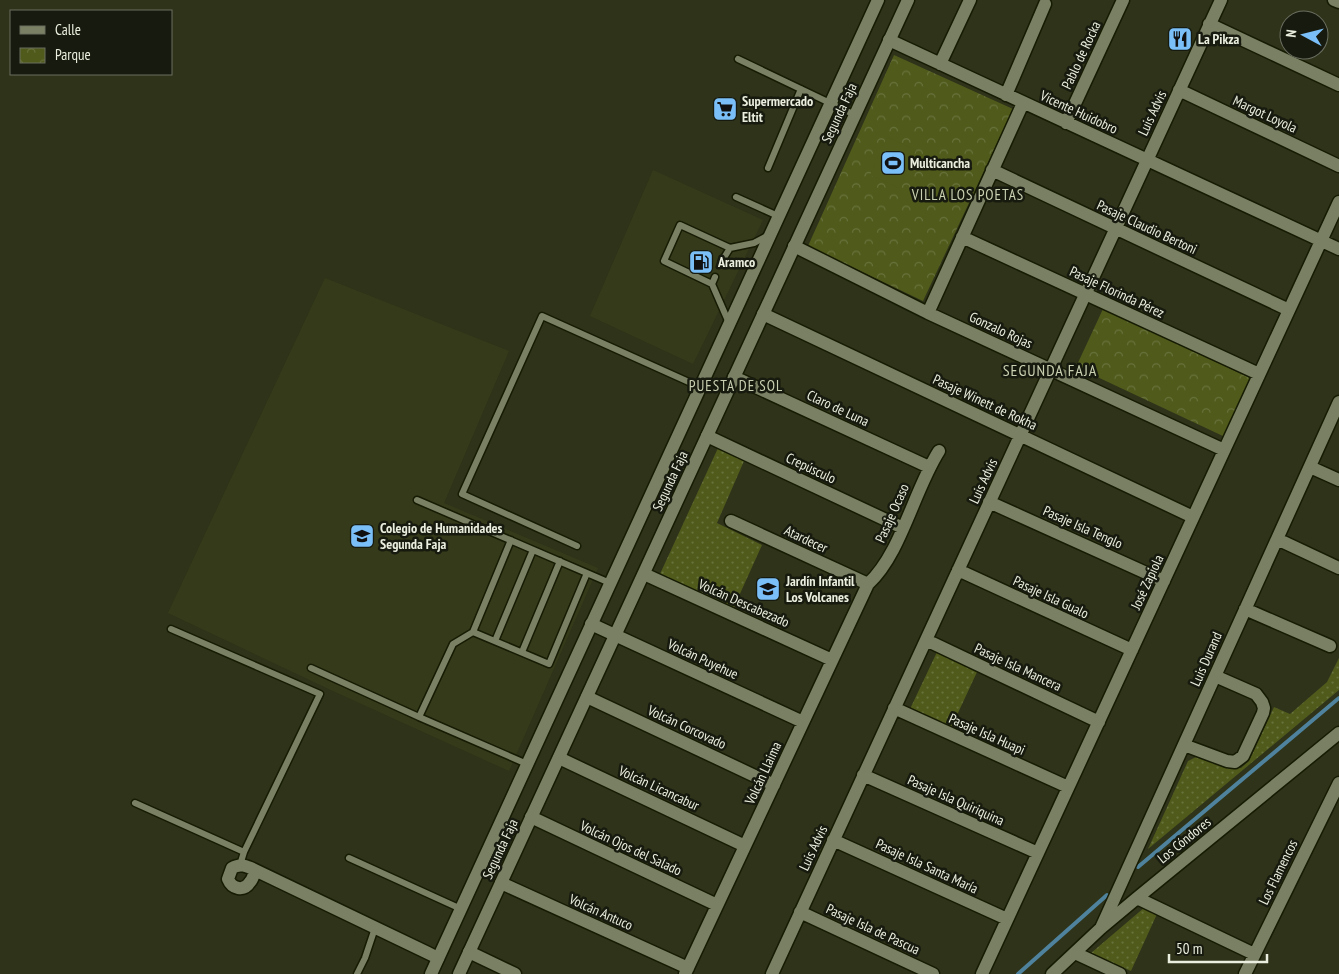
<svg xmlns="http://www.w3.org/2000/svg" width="1339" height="974" viewBox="0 0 1339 974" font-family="'PT Sans Narrow',sans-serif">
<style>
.built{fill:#353b1a}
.grass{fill:url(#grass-dots)}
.park{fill:url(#park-crowns)}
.pitch{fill:#4f5a1b}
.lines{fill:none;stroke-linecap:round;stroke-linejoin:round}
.stream{stroke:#4f829d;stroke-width:4}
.service-casing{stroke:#161b03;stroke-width:9}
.minor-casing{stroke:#161b03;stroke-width:15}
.secondary-casing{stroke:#161b03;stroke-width:15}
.service{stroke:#7a8064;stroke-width:6}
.minor{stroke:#7a8064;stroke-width:12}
.secondary{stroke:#7a8064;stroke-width:12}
.labels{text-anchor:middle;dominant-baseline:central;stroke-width:5;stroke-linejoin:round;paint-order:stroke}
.poi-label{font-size:14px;font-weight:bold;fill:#eaeede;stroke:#171a0e;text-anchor:start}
.street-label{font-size:14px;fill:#eaeede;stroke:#171a0e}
.neighbourhood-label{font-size:15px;letter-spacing:1px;fill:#c9d1b2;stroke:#171a0e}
.quarter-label{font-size:16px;letter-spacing:1px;fill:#c9d1b2;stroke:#171a0e}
</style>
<defs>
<pattern id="grass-dots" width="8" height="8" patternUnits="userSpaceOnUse" patternTransform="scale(1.25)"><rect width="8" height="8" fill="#4f5a1b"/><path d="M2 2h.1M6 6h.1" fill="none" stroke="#68723c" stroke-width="1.8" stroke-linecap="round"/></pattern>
<pattern id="park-crowns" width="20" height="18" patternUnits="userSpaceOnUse" patternTransform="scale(1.25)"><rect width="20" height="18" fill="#4f5a1b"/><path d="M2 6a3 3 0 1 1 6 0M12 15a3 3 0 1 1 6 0" fill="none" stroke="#68723c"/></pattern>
</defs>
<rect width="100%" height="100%" fill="#2e3319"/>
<path class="built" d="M 653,170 L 763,220 L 693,364 L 590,316 Z
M 325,278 L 509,351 L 444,503 L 598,568 L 509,771 L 333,691 L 168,613 Z"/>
<path class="grass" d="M 718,448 L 744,461 L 717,523 L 762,545 L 734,607 L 660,574 Z
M 937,652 L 977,672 L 951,728 L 910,709 Z
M 1339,658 L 1339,690 L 1148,849 L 1188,761 L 1196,757 L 1231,767 L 1241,768 L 1249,761 L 1274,707 L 1290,714 L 1327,682 Z
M 1145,907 L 1157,914 L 1131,971 L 1091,953 Z"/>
<path class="park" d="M 894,55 L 1013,109 L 923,301 L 808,246 Z
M 1103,309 L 1252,379 L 1225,437 L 1076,367 Z"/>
<path class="pitch" d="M 887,137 L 916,150 L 899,188 L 870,175 Z"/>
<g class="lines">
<path class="stream" d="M 1138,867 L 1339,698
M 1018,974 L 1107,895"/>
<defs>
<path id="service" d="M 738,59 L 855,115
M 768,168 L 801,89
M 736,197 L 778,216
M 722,261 L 730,248 L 754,243 L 769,235
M 712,284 L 715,277
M 729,323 L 712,284 L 664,261 L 680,225 L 730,248
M 417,500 L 610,583
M 511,540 L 473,632 L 453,644 L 419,717 L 527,764
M 577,546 L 462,494 L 542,316 L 691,383
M 171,629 L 320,694 L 244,852 L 240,865
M 473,632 L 549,664 L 587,573
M 495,641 L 533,550
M 522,652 L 560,561
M 311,668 L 419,717
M 135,803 L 244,852
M 349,858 L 461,909
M 357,974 L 365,958 L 375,928"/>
<path id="minor" d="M 1334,0 L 1339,2
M 1209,24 L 1339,85
M 889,40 L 1339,249
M 940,64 L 970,0
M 1179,90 L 1339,166
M 1006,95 L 1045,4
M 1066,123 L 1123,0
M 992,170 L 1289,310
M 962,237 L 1259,374
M 794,246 L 928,313 L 1224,450
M 928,313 L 1023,103
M 763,314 L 1193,517
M 734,377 L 929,467
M 707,436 L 903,528
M 1310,467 L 1339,480
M 989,502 L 1164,581
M 731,521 L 868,584
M 1277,539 L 1339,568
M 958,570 L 1132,650
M 644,574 L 832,660
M 1245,609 L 1330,646
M 591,624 L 803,722
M 926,640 L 1099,722
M 587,697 L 774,785
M 894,708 L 1068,787
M 1184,745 L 1227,761 L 1235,762 L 1243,756 L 1263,713 L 1264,708 L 1262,702 L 1256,694 L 1215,676
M 559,758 L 745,846
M 863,775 L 1038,853
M 531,817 L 717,905
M 833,840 L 1007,919
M 255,870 C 254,874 253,879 250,882 C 244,892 232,889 228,879 L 232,868 C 240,863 247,866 255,870 L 428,953 L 438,958
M 501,883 L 688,968
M 1137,898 L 1254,954
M 800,912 L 933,974
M 1101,928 L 1339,402
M 469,952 L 515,974
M 1075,953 L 1120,974
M 685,974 L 868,584 C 901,554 914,490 939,451
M 772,974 L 1221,0
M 982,974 L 1339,202
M 1052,974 L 1101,928 L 1137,898 L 1339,733
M 1245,974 L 1339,783"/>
<path id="secondary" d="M 431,974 L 878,0
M 459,974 L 908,0"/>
</defs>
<use href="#service" class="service-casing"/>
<use href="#minor" class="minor-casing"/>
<use href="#secondary" class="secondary-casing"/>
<use href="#service" class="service"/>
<use href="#minor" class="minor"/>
<use href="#secondary" class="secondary"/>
</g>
<defs>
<symbol id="restaurant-square" viewBox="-11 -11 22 22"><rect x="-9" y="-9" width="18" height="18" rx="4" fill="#7abff8" stroke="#171a0e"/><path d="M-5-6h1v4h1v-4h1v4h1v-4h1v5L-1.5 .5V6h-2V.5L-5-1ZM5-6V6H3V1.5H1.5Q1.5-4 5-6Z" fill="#111"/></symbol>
<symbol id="supermarket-square" viewBox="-11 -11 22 22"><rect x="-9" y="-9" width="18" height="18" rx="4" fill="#7abff8" stroke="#171a0e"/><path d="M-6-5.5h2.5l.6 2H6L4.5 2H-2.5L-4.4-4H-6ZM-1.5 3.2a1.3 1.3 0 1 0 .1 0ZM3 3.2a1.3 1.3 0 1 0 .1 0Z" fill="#111"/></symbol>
<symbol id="stadium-square" viewBox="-11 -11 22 22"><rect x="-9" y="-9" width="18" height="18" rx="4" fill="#7abff8" stroke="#171a0e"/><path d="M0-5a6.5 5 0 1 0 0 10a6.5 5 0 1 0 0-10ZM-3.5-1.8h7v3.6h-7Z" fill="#111"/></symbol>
<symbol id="fuel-square" viewBox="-11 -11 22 22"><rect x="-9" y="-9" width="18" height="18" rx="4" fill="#7abff8" stroke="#171a0e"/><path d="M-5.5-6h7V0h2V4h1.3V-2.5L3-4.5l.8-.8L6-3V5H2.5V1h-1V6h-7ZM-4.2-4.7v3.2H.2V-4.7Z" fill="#111"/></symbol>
<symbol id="school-square" viewBox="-11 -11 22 22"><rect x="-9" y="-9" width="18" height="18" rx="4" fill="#7abff8" stroke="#171a0e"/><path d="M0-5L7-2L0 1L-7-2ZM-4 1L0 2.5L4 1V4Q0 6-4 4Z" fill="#111"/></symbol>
</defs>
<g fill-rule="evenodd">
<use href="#restaurant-square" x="1166" y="25" width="28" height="28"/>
<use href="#supermarket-square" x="711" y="95" width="28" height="28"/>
<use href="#stadium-square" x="879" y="149" width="28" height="28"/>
<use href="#fuel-square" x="687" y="248" width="28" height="28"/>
<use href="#school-square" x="348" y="522" width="28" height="28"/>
<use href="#school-square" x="754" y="575" width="28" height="28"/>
</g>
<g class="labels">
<g class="poi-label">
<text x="1198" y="39">La Pikza</text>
<text x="742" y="101">Supermercado<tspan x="742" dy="16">Eltit</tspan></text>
<text x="910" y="163">Multicancha</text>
<text x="718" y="262">Aramco</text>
<text x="380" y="528">Colegio de Humanidades<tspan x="380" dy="16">Segunda Faja</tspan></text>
<text x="786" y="581">Jardín Infantil<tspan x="786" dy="16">Los Volcanes</tspan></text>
</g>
<g class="street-label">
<text transform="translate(1081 55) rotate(-65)">Pablo de Rocka</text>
<text transform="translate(1079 112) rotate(25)">Vicente Huidobro</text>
<text transform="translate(839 113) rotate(-65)">Segunda Faja</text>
<text transform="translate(1152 113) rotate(-65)">Luis Advis</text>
<text transform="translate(1265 114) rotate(25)">Margot Loyola</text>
<text transform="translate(1147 227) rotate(25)">Pasaje Claudio Bertoni</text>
<text transform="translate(1117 292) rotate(25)">Pasaje Florinda Pérez</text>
<text transform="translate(1001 330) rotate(25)">Gonzalo Rojas</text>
<text transform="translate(985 402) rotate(25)">Pasaje Winett de Rokha</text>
<text transform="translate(838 408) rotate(25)">Claro de Luna</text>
<text transform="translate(811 468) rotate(25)">Crepúsculo</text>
<text transform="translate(670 481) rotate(-65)">Segunda Faja</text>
<text transform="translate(983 481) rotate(-65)">Luis Advis</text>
<text transform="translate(892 513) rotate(-66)">Pasaje Ocaso</text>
<text transform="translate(1083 527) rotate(24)">Pasaje Isla Tenglo</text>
<text transform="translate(806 539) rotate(25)">Atardecer</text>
<text transform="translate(1147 582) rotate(-65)">José Zapiola</text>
<text transform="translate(1051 597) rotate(25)">Pasaje Isla Gualo</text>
<text transform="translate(744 603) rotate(24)">Volcán Descabezado</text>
<text transform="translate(703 659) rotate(25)">Volcán Puyehue</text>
<text transform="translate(1206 659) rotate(-66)">Luis Durand</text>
<text transform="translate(1018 667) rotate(25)">Pasaje Isla Mancera</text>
<text transform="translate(687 727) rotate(25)">Volcán Corcovado</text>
<text transform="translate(987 734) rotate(24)">Pasaje Isla Huapi</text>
<text transform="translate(763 773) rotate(-65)">Volcán Llaima</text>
<text transform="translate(659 788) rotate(25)">Volcán Licancabur</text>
<text transform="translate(956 800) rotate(24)">Pasaje Isla Quiriquina</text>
<text transform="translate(1184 840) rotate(-39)">Los Cóndores</text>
<text transform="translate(631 848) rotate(25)">Volcán Ojos del Salado</text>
<text transform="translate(813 848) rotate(-65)">Luis Advis</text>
<text transform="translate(500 849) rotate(-65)">Segunda Faja</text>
<text transform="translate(927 866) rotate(25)">Pasaje Isla Santa María</text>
<text transform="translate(1278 872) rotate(-64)">Los Flamencos</text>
<text transform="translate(601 912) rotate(24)">Volcán Antuco</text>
<text transform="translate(873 929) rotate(25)">Pasaje Isla de Pascua</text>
</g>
<g class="neighbourhood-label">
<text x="968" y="194">VILLA LOS POETAS</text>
<text x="736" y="385">PUESTA DE SOL</text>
</g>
<g class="quarter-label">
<text x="1050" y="370">SEGUNDA FAJA</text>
</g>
</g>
<rect x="10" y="10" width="162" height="65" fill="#171a0e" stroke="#6b6f61"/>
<rect x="20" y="26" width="25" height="8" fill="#7a8064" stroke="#6b6f61"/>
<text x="55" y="35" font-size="15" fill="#eaeede">Calle</text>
<rect x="20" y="48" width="25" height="15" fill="url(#park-crowns)" stroke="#6b6f61"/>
<text x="55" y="60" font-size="15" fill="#eaeede">Parque</text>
<g transform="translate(1304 35) rotate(277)"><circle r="24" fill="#171a0e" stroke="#6b6f61"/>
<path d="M0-4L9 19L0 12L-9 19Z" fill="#7abff8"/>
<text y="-8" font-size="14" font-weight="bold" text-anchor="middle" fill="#eaeede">N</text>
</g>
<path d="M1169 954v8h98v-8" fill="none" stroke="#eaeede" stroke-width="2.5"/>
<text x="1176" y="954" font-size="15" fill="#eaeede" stroke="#171a0e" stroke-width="4" paint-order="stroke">50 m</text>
</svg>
